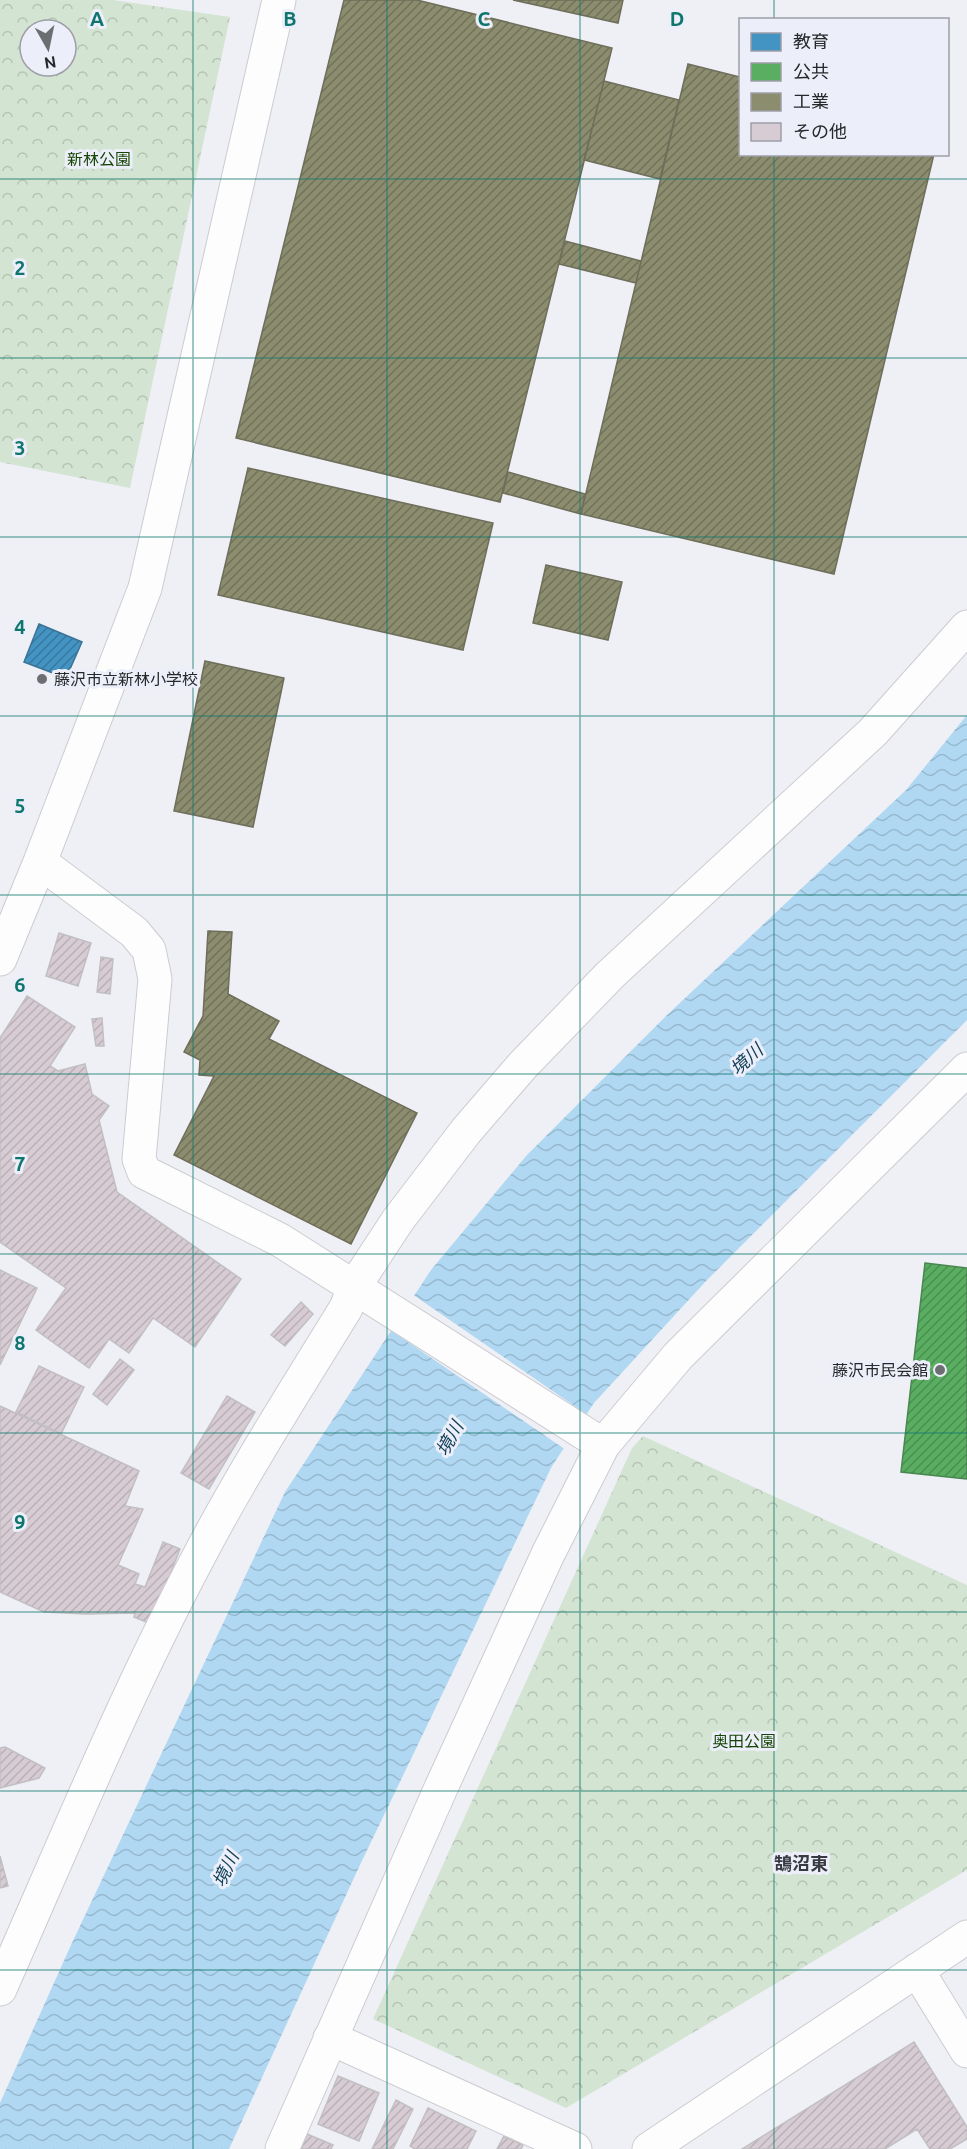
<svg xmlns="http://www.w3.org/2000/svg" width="967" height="2149" viewBox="0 0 967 2149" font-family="Ubuntu,'Noto Sans JP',sans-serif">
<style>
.park{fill:url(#park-crowns);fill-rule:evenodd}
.water{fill:url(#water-waves)}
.pier{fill:#eff0f6}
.schools{fill:url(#schools-hatch);stroke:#3b7395;stroke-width:1.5}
.public{fill:url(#public-hatch);stroke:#4b8651;stroke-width:1.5}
.industry{fill:url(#industry-hatch);stroke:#6e6e5a;stroke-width:1.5}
.building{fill:url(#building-hatch);stroke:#c1bfc2;stroke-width:1.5}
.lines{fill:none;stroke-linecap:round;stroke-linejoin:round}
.minor-casing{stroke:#ccccd0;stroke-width:35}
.minor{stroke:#fdfdfe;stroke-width:33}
.grid{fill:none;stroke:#0f766e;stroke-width:1.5;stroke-opacity:0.55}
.poi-dot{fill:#6d6e72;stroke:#eceff9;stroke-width:2}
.labels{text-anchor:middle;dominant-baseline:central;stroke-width:6;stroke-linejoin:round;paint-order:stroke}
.park-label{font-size:16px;fill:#164605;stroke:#eceff9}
.poi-label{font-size:16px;fill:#27282b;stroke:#eceff9;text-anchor:start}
.water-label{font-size:18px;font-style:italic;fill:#0e3d55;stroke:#eceff9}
.neighbourhood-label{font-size:18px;font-weight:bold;fill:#383a41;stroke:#eceff9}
.grid-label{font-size:20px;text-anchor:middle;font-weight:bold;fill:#0f766e;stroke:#eceff9;stroke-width:6;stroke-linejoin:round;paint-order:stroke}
</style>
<defs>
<pattern id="park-crowns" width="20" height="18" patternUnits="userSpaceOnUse" patternTransform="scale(1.5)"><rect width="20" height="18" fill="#d3e4d2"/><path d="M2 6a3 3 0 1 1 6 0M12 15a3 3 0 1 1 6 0" fill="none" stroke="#b5c4b4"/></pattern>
<pattern id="water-waves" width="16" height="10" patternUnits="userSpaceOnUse" patternTransform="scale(1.5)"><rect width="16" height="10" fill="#b0d8f2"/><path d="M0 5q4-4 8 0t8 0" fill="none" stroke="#97b9d0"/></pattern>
<pattern id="schools-hatch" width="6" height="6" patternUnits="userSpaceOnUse" patternTransform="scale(1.5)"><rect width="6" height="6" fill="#4393c3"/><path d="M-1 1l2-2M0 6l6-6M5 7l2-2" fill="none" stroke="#38789f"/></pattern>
<pattern id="public-hatch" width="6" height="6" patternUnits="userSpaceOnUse" patternTransform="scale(1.5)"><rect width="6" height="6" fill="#5aae61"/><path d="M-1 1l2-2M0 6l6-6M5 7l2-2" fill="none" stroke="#4a8e50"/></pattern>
<pattern id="industry-hatch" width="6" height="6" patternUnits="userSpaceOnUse" patternTransform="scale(1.5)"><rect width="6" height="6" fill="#8c8c6e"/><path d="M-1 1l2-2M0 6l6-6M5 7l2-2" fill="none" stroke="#72725b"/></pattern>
<pattern id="building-hatch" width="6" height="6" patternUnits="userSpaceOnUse" patternTransform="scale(1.5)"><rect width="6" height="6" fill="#d7ccd3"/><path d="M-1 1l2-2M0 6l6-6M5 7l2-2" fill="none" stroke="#b9afb5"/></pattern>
</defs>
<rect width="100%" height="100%" fill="#eff0f6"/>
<path class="park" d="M 0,0 L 113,0 L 230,17 L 130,488 L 0,462 ZM 30,30 L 66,30 L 66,66 L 30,66 Z
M 643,1436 L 967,1585 L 967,1870 L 566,2108 L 373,2019 L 632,1448 Z"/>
<path class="water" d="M 967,715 L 967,1020 L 707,1280 L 594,1403 L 552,1466 L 359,1867 L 229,2149 L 0,2149 L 0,2103 L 71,1945 L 285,1492 L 431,1270 L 527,1155 L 666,1016 L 906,790 Z"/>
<path class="pier" d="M 412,1294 L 589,1416 L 566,1450 L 389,1329 Z"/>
<path class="schools" d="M 39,624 L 82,642 L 66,678 L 24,662 Z"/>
<path class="public" d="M 925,1263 L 967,1268 L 967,1479 L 901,1472 Z"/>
<path class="industry" d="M 344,0 L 417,0 L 612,48 L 500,502 L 236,438 Z
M 513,0 L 623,0 L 618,23 Z
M 688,64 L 740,77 L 740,154 L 934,154 L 834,574 L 581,514 Z
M 604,81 L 679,100 L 660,179 L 584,160 Z
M 565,241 L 641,261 L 636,283 L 559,264 Z
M 248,468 L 493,523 L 463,650 L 218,595 Z
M 508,472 L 585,494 L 581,514 L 503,493 Z
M 546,565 L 622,582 L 608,640 L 533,623 Z
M 205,661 L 284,678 L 253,827 L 174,811 Z
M 208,931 L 232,932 L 228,994 L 279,1021 L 269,1039 L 417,1113 L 351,1244 L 174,1155 L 214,1076 L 199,1075 L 200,1060 L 184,1052 L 203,1016 Z"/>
<path class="building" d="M 59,933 L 91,943 L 78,986 L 46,976 Z
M 101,957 L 113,959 L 110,994 L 97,992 Z
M 27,996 L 75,1027 L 50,1066 L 58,1071 L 85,1064 L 92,1094 L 109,1106 L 99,1120 L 117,1192 L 241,1279 L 195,1347 L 153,1318 L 129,1353 L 109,1339 L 89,1368 L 36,1330 L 66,1288 L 0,1242 L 0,1038 Z
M 102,1018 L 104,1046 L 96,1046 L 92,1019 Z
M 0,1270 L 37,1288 L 0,1365 Z
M 301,1302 L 313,1314 L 285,1346 L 271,1335 Z
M 120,1359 L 134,1370 L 107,1405 L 93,1394 Z
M 39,1366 L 84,1387 L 61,1434 L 16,1412 Z
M 227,1396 L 255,1412 L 209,1489 L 181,1473 Z
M 0,1406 L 139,1471 L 125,1506 L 143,1509 L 118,1565 L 139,1574 L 135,1584 L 145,1587 L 163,1542 L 180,1549 L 151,1624 L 134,1617 L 135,1613 L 86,1614 L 44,1612 L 0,1592 Z
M 5,1747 L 45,1768 L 39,1778 L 0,1788 L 0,1748 Z
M 0,1856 L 8,1886 L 0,1888 Z
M 914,2042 L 967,2127 L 967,2139 L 950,2149 L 930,2149 L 917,2129 L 885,2149 L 742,2149 Z
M 338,2076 L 379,2093 L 359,2141 L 318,2124 Z
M 396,2100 L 413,2109 L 393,2149 L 372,2149 Z
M 428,2108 L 476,2131 L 467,2149 L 415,2149 L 410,2146 Z
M 307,2134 L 333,2145 L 331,2149 L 301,2149 Z
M 504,2136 L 523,2145 L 521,2149 L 497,2149 Z"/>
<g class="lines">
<defs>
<path id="minor" d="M 40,862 L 134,932 L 149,950 L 155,979 L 139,1159 L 144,1172 L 280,1240 L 603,1445
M 0,959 L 40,862 L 145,588 L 279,0
M 917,1970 L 967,2051
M 0,1989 C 64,1844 124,1698 198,1558 C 243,1472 295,1391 346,1308 L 354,1287 L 398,1220 L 466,1131 L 523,1065 L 610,975 L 873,732 L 967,627
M 330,2038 L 575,2149
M 282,2149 L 440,1790 L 548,1554 L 603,1445 L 678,1356 L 967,1069
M 649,2149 L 967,1937"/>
</defs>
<use href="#minor" class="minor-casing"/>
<use href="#minor" class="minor"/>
</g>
<path class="grid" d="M 193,0 L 193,2149M 387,0 L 387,2149M 580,0 L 580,2149M 774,0 L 774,20M 774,154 L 774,2149M 0,179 L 967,179M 0,358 L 967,358M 0,537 L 967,537M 0,716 L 967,716M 0,895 L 967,895M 0,1074 L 967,1074M 0,1254 L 967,1254M 0,1433 L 967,1433M 0,1612 L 967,1612M 0,1791 L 967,1791M 0,1970 L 967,1970"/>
<g class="poi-dot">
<circle cx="42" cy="679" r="6"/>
<circle cx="940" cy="1370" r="6"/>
</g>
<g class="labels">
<g class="park-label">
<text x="99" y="159">新林公園</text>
<text x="744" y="1741">奥田公園</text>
</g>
<g class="poi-label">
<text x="54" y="679">藤沢市立新林小学校</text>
<text x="928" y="1370" text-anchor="end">藤沢市民会館</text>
</g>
<g class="water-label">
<text transform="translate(746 1059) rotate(-42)">境川</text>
<text transform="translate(449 1438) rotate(-61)">境川</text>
<text transform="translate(225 1869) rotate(-64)">境川</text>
</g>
<g class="neighbourhood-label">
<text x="801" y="1863">鵠沼東</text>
</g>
</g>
<g class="grid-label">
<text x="97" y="26">A</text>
<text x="290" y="26">B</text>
<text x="484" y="26">C</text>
<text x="677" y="26">D</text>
<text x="20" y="275">2</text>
<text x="20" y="455">3</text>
<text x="20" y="634">4</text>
<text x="20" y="813">5</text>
<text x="20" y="992">6</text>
<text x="20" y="1171">7</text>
<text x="20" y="1350">8</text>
<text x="20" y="1529">9</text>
</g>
<rect x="739" y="18" width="210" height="138" fill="#eceff9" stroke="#9d9fa7" stroke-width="1.5"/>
<rect x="751" y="33" width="30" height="18" fill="#4393c3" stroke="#9d9fa7" stroke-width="1.5"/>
<text x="793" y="48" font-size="18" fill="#27282b">教育</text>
<rect x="751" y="63" width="30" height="18" fill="#5aae61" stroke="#9d9fa7" stroke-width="1.5"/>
<text x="793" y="78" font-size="18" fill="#27282b">公共</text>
<rect x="751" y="93" width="30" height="18" fill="#8c8c6e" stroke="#9d9fa7" stroke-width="1.5"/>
<text x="793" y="108" font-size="18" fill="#27282b">工業</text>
<rect x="751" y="123" width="30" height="18" fill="#d7ccd3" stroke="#9d9fa7" stroke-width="1.5"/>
<text x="793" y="138" font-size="18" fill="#27282b">その他</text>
<g transform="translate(48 48) rotate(171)"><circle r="28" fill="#eceff9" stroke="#9d9fa7" stroke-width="1.5"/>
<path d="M0-4.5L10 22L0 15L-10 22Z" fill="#6d6e72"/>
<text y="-9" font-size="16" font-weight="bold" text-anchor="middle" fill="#27282b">N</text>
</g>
</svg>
